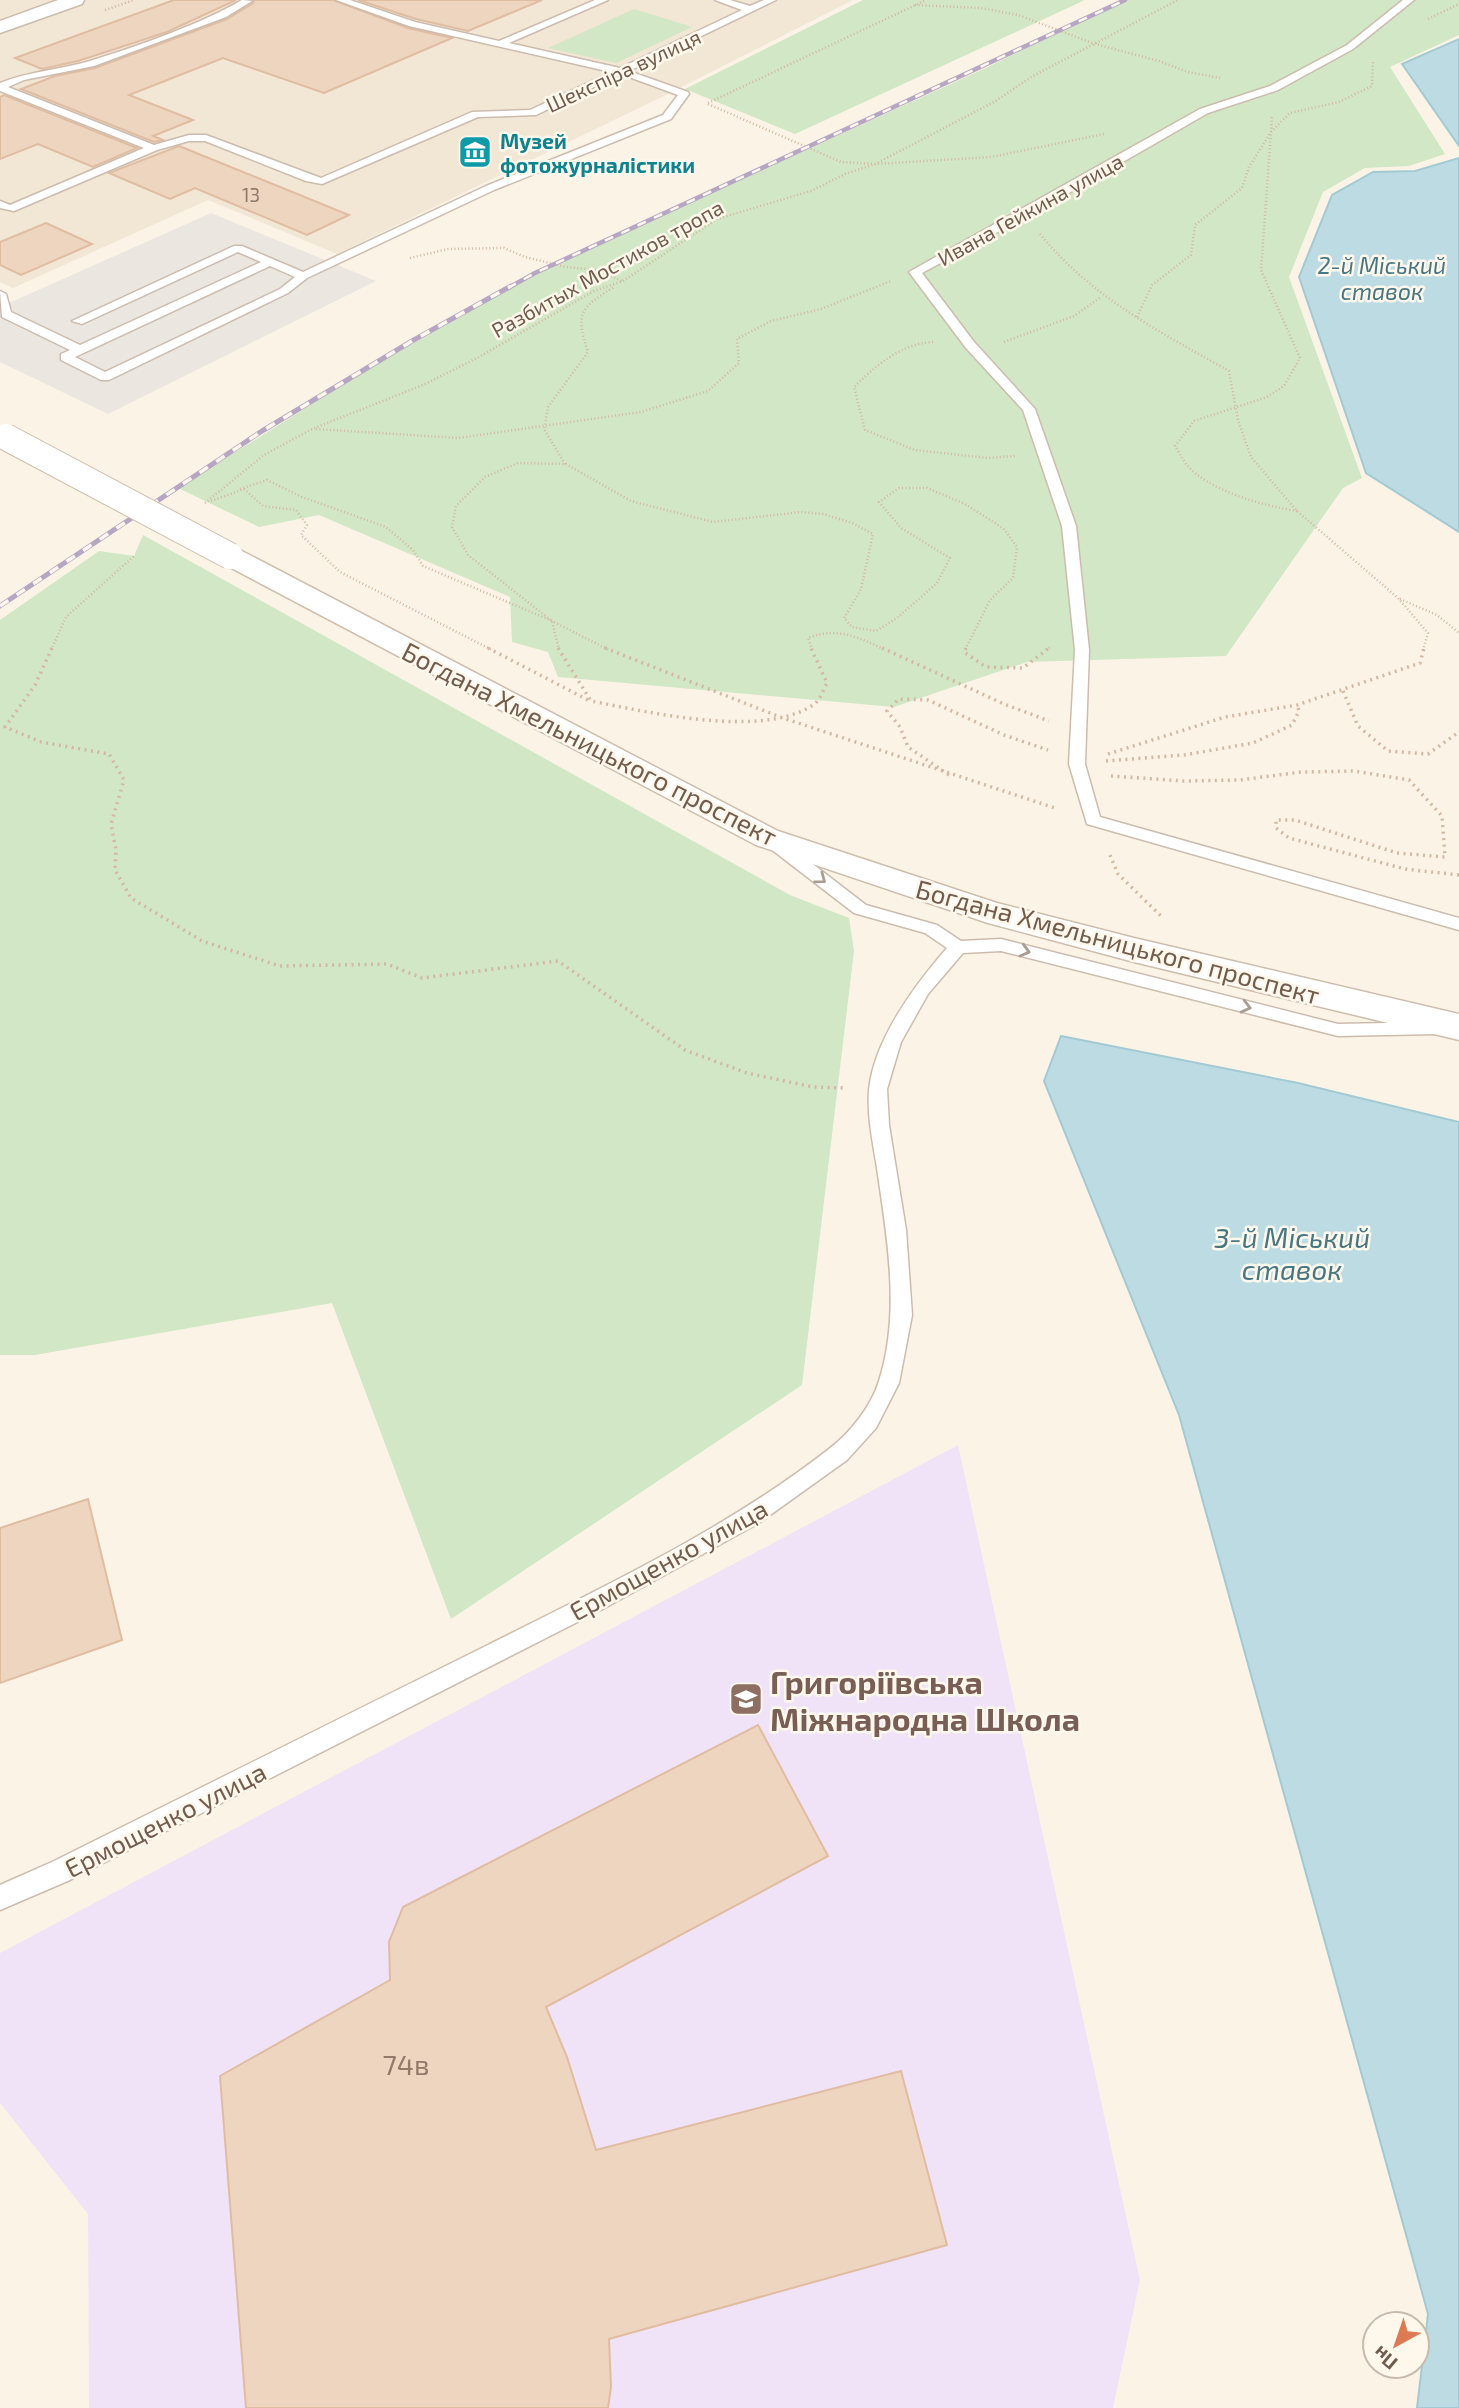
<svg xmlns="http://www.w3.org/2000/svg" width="1459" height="2408" viewBox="0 0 1459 2408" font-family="'Exo 2',sans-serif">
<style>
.residential{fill:#f2e6d5}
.industrial{fill:#ebe6e0}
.education{fill:#f1e3f7}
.green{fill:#d1e7c5}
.water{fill:#bcdbe3;stroke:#a3cad4;stroke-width:2}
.building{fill:#eed5c0;stroke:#e0bca1;stroke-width:2}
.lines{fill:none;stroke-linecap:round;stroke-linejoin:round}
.service-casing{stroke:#ccbcad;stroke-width:3}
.tertiary-casing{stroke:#ccbcad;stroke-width:3}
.secondary-casing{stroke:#cebdab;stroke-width:3}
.path-far1{stroke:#d3b8a3;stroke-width:2.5;stroke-dasharray:1 2.5;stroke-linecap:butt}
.path{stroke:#d3b8a3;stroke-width:3.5;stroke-dasharray:2 4.5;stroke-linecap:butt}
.service{fill:#fff;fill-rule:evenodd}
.tertiary{fill:#fff;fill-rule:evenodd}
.secondary{fill:#fff;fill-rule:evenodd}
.rail-far1-casing{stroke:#b7a5c4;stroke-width:4.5}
.rail-casing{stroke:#b7a5c4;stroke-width:5}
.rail-far1{stroke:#fef8ec;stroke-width:2.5;stroke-dasharray:9;stroke-linecap:butt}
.rail{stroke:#fef8ec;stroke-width:3.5;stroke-dasharray:10;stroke-linecap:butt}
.secondary-bridge-casing{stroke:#cebdab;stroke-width:28;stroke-linecap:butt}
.secondary-bridge{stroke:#fff;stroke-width:26}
.oneway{stroke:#aa9d94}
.labels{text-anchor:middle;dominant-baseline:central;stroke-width:5;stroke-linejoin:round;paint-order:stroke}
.far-number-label{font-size:19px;fill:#917a6a}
.far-street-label{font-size:21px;fill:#725c4d;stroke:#fef8ec}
.far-culture-label{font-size:21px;font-weight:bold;fill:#0d838f;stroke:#fef8ec;text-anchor:start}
.far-water-label{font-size:23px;font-style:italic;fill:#487784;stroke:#fef8ec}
.street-label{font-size:26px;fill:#725c4d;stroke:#fef8ec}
.water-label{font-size:28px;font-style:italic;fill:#487784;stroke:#fef8ec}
.near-number-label{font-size:28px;fill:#917a6a}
.near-education-label{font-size:32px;font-weight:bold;fill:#785e54;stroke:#fef8ec;text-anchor:start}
</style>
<rect width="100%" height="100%" fill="#fbf4e6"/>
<path class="residential" d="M 0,0 L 853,0 L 668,94 L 337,254 L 208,200 L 13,288 L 0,282 Z"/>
<path class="industrial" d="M 211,213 L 376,281 L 108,414 L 0,362 L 0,307 Z"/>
<path class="education" d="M 958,1445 L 1140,2280 L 1113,2408 L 89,2408 L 88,2214 L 0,2103 L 0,1953 Z"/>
<path class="green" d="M 863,0 L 1085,0 L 795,134 L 685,89 Z
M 1125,0 L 1459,0 L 1459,35 L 1390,67 L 1445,154 L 1409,166 L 1365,168 L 1323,192 L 1289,277 L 1362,478 L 1343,488 L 1226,656 L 1027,662 L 894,707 L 558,677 L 548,652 L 512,642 L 510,597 L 319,515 L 259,527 L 178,488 L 360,374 L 535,274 L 990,66 Z
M 634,9 L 692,27 L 616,63 L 548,48 Z
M 143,535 L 790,895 L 849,918 L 854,951 L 802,1385 L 451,1619 L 332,1303 L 35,1355 L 0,1355 L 0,620 L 99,551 L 134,556 Z"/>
<path class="water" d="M 1459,39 L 1459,146 L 1402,64 Z
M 1459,158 L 1459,532 L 1366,473 L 1299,277 L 1332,195 L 1373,172 L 1415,171 Z
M 1061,1036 L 1298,1083 L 1459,1122 L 1459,2408 L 1417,2408 L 1428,2314 L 1179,1415 L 1044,1081 Z"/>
<path class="building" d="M 174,0 L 236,0 L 167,32 L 78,61 L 42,69 L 15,58 Z
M 254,0 L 333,0 L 408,28 L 452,38 L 324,93 L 223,58 L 129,95 L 193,120 L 153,136 L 163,140 L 154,142 L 21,89 L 55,76 L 95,68 L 227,19 L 253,3 Z
M 358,0 L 542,0 L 468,31 L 416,19 Z
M 4,95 L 137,148 L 93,167 L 38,144 L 0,159 L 0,97 Z
M 179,146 L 211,159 L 349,215 L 307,235 L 195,188 L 170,199 L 109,173 Z
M 46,223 L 92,244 L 21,275 L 0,265 L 0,242 Z
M 88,1499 L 122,1640 L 0,1683 L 0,1528 Z
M 758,1725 L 828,1856 L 546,2007 L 567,2057 L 596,2150 L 901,2071 L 947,2245 L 609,2339 L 611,2387 L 608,2408 L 246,2408 L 220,2076 L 390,1980 L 389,1942 L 403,1907 Z"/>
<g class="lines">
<defs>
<path id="service" d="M 242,0 L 252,1 L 226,17 L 94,66 L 24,80 L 8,87 L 154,145 L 189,135 L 206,135 L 321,178 L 472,112 L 530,110 L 611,72 L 409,26 L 336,0 L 350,0 L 415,22 L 499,41 L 595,0 L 608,0 L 509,43 L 620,68 L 742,10 L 715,0 L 730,0 L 750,6 L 764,0 L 776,0 L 629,71 L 688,92 L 689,94 L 671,119 L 494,190 L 307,278 L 288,293 L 109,380 L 101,380 L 61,360 L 61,354 L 70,350 L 2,317 L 0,291 L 6,294 L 11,312 L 80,345 L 261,262 L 238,252 L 82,324 L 72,321 L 234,246 L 242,246 L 303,272 L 486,186 L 663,115 L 678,95 L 621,74 L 536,115 L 478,117 L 322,184 L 306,181 L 205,141 L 189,141 L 157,150 L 14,211 L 0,208 L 0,201 L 10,205 L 144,148 L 0,91 L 0,83 C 29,71 60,70 90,61 C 138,46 199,25 242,0 ZM 270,266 L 295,277 L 280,289 L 105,372 L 75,357 Z
M 1403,0 L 1414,0 L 1353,49 L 1278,90 L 1208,113 L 1062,197 L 922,273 L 974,342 L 1035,409 L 1076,526 L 1089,650 L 1085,764 L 1100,817 L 1459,918 L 1459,930 L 1087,824 L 1069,764 L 1075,650 L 1062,526 L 1023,410 L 966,348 L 909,272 L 1200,109 L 1270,86 L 1347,45 Z
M 773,837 L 779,838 L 866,905 L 937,925 L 961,941 L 1001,939 L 1338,1024 L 1436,1022 L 1442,1024 L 1445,1028 L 1442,1032 L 1436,1034 L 1338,1036 L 1001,951 L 963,953 L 928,994 L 901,1042 L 887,1089 L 889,1125 L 906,1230 L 912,1315 L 899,1383 L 876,1428 L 847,1460 L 759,1523 L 601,1610 L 70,1880 L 0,1910 L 0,1885 L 52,1862 C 197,1790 342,1717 488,1645 C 603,1587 727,1529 829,1449 C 850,1433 871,1407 879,1381 C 901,1312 887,1238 877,1168 C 873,1143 867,1116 869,1090 C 874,1039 915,985 947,948 L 925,933 L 854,913 L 767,846 L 765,842 Z"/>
<path id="tertiary" d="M 58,0 L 84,0 L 82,4 L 0,33 L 0,21 Z"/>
<path id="secondary" d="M 230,548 L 240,550 L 778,831 L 997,903 L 1134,938 L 1459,1014 L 1459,1040 L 1134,962 L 988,923 L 756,845 L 220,562 L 216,556 L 220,550 Z"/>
</defs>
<use href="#service" class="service-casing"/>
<use href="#tertiary" class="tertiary-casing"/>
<use href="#secondary" class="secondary-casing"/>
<path class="path-far1" d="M 915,5 L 981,8 L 1018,15 L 1095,44 L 1159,61 L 1188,72 L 1220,78
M 105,10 L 134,0
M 1428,19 L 1459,4
M 708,103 L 926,0
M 708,104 L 841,162 L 875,164 L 991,157 L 1104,134
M 1040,234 C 1091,297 1160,332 1229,371 L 1238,420 L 1251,457 L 1297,511 L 1398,598 L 1428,633 L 1423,650
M 410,258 L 448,249 L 504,248 L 525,257 L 566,267 L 597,270 L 622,281
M 1137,317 L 1152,285 L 1191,255 L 1195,225 L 1242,188 L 1249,167 L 1271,132 L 1272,115
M 933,342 C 900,344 877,365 854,387 L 865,430 L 915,450 L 988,458 L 1015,456
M 1004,342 L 1074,316 L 1101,297
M 316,429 L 458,438 L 641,412 L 708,391 L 739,363 L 737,339 L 771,321 L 821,309 L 891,281
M 565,464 L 544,429 L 548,407 L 588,352 C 575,313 580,308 614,287
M 240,489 L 267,480 L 302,497 L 386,527 L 413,550 L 423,566 L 552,621 L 609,650
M 211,501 L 244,489 L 263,506 L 296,510 L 307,525 L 301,535 L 340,572 L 492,650
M 205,503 L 264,455 L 312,429 L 423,385 L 479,357 L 594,291 L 623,281 L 717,219 L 811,191 L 845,174 L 875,164 L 994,102 L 1033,76 L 1178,0
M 1297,511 C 1264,506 1209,491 1187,465 C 1182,459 1179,452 1175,446 L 1194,421 L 1267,397 L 1284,386 L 1300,358 L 1261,270 L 1271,132 L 1290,113 L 1339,102 L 1372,86 L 1373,62
M 1400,599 L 1437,615 L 1459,633
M 51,650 L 66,617 L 134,556
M 559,650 L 552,621 L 468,555 L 452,527 L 456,506 L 485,477 L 518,463 L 566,464 L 631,501 L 713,522 L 801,512 L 823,514 L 852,523 L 873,534 L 861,589 L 844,618 L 852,627 L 876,631 L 897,618 L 937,583 L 950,558 L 901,528 L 879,502 L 899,488 L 927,488 L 965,504 L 1003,528 L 1017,547 L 1013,578 L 990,600 L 965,650
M 812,650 L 808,638 C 838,626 859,638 886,650
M 1046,650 L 1052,646"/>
<path class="path" d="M 52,648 L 35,685 L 5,727 L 41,742 L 109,754 L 124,780 L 111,824 L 116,850 L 115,870 L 131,898 L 202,941 L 280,966 L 387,964 L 422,978 L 558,961 L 685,1050 L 747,1073 L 813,1087 L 846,1088
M 488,648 L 590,701
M 558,648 L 591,701 C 648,712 762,739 813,705 C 820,701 823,690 827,683 L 811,648
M 605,648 L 780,717 L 1058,809
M 882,648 L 1004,704 L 1049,721
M 966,648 L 964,652 L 986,667 L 1023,668 L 1049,648
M 1343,691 L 1358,726 L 1388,751 L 1428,754 L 1459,732
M 1108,754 L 1225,717 L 1297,705 L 1420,663 L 1424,648
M 1106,761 L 1184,755 L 1253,743 L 1292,725 L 1299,711 L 1297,705
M 949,775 L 908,747 L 900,727 L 887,711 L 899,699 L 928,700 L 1004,735 L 1048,750
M 1111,776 L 1184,781 L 1240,780 L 1301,772 L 1354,771 L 1409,780 L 1442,816 L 1445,857 L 1397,853 L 1295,820 L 1276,820 L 1276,828 L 1289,838 L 1405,869 L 1459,875
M 1110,855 L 1118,874 L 1163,918"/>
<use href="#service" class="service"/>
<use href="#tertiary" class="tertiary"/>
<use href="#secondary" class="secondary"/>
<defs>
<path id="rail-far1" d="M 508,288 L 535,273 L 1125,0"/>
<path id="rail" d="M 0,606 L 262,431 L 412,341 L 511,286"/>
</defs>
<use href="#rail-far1" class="rail-far1-casing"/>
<use href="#rail" class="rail-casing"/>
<use href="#rail-far1" class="rail-far1"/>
<use href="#rail" class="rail"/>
<defs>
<path id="secondary-bridge" d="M 6,437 L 230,556"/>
</defs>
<use href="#secondary-bridge" class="secondary-bridge-casing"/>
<use href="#secondary-bridge" class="secondary-bridge"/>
</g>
<defs><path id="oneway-chevron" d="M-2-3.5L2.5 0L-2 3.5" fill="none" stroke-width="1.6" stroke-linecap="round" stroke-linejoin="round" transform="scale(1.75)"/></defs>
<g class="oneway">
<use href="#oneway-chevron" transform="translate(821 879) rotate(37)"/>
<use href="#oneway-chevron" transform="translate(1025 951) rotate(15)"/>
<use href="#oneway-chevron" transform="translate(1246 1007) rotate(14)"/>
</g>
<defs>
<symbol id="museum-square" viewBox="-11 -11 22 22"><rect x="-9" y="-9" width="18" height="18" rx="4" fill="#0f9aa8" stroke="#fef8ec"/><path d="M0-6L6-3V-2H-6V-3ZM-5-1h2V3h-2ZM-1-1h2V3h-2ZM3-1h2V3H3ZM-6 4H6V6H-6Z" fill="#fff"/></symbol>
<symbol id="school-square" viewBox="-11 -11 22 22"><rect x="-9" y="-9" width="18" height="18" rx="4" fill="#8d6e63" stroke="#fef8ec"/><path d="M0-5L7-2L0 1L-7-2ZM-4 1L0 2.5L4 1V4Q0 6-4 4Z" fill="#fff"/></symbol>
</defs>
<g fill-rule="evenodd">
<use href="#museum-square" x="456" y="133" width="38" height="38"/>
<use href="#school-square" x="727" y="1680" width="38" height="38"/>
</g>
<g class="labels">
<g class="far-number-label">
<text x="251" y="194">13</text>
</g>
<g class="far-street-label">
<text transform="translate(623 70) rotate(-25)">Шекспіра вулиця</text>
<text transform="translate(1030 209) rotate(-29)">Ивана Гейкина улица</text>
<text transform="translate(607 268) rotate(-29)">Разбитых Мостиков тропа</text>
</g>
<g class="far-culture-label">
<text x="500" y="140">Музей<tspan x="500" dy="24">фотожурналістики</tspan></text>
</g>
<g class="far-water-label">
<text x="1382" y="265">2-й Міський<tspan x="1382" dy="26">ставок</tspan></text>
</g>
<g class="street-label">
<text transform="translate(590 743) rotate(27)">Богдана Хмельницького проспект</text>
<text transform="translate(1118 941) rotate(15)">Богдана Хмельницького проспект</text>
<text transform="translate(668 1559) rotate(-29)">Ермощенко улица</text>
<text transform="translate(165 1819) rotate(-27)">Ермощенко улица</text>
</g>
<g class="water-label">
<text x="1292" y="1237">3-й Міський<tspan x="1292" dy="32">ставок</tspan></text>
</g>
<g class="near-number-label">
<text x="406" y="2064">74в</text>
</g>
<g class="near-education-label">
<text x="770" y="1681">Григоріївська<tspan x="770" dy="37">Міжнародна Школа</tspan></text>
</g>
</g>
<g transform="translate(1396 2345) rotate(220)"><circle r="33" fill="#fef8ec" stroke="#c6baac" stroke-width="2"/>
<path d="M0-5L12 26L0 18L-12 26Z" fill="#dc7a54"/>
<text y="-10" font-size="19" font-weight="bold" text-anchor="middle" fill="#725c4d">Пн</text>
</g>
</svg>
